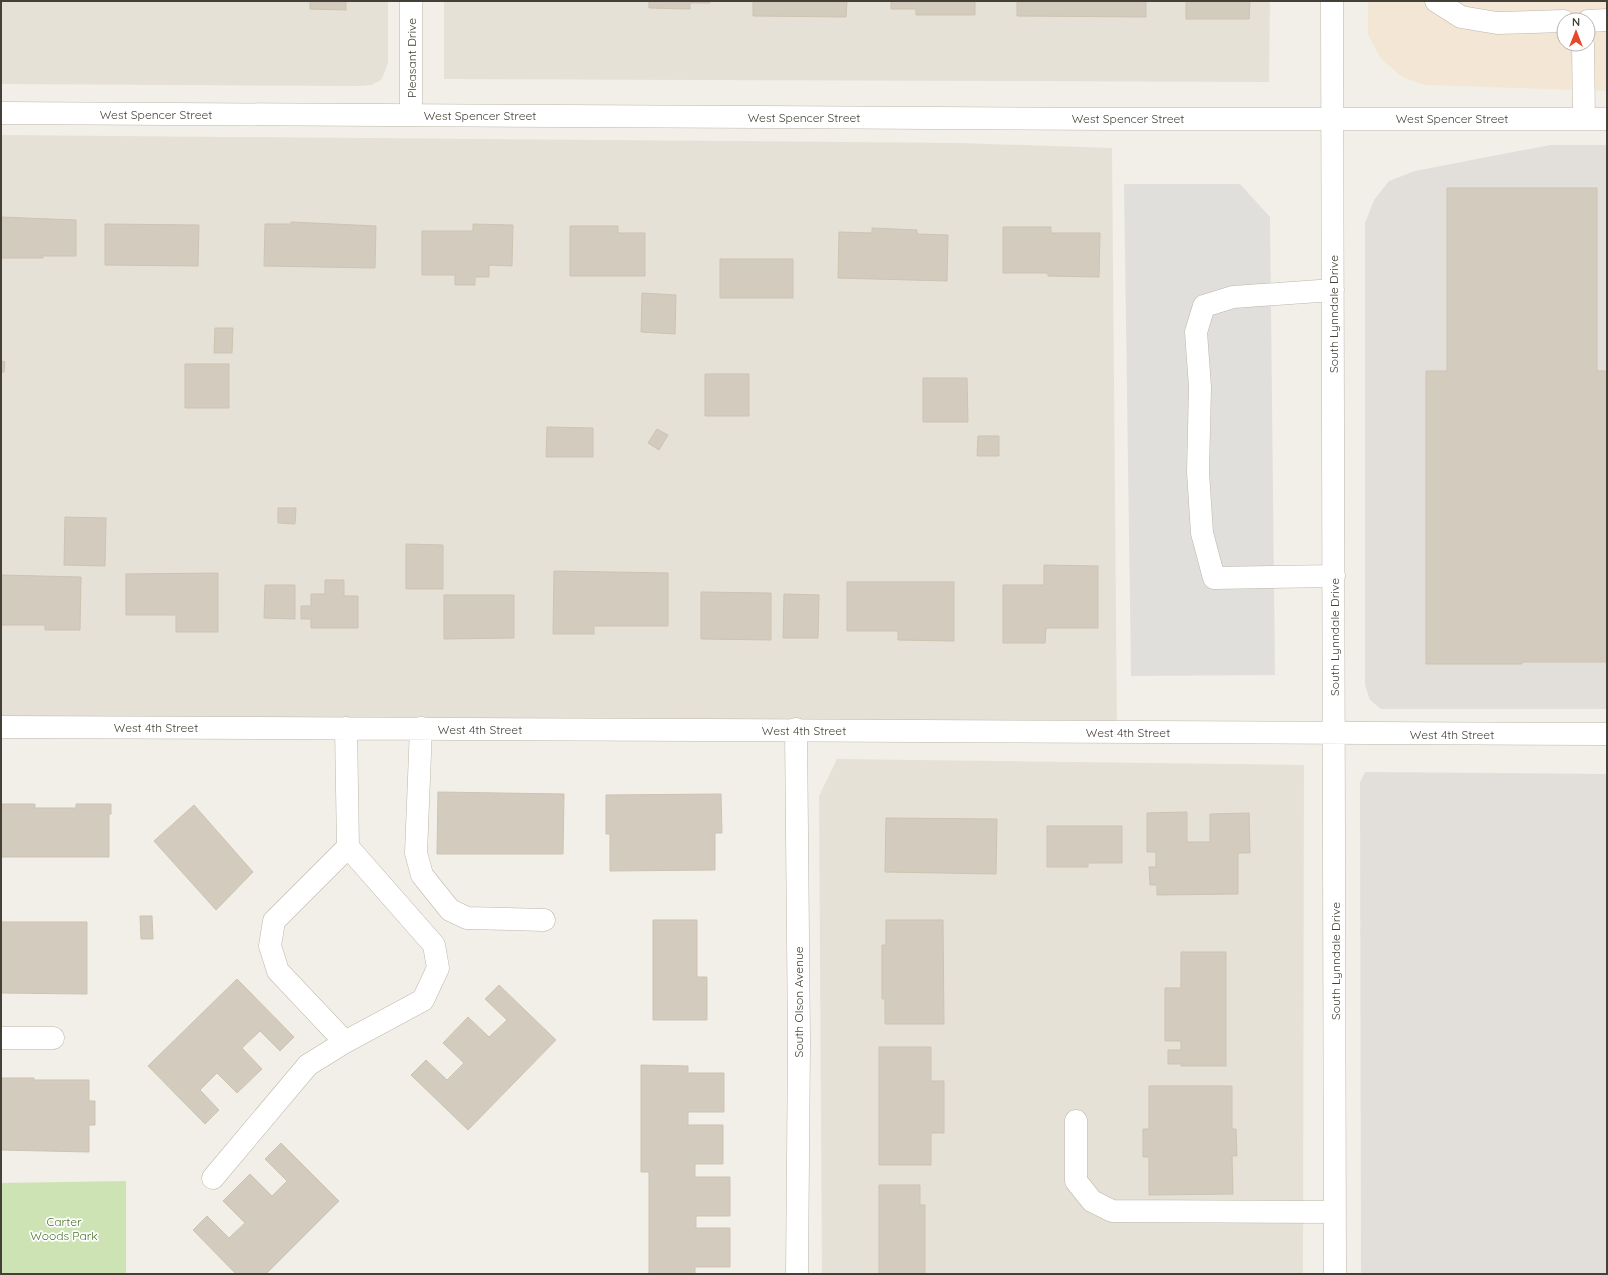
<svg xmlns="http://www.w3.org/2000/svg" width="1608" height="1275" viewBox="0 0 1608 1275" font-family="Quicksand,sans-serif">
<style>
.residential{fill:#e6e1d6}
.commercial{fill:#f3e6d5;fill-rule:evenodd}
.industrial{fill:#e2ded9}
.green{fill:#cee3b4}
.parking{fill:#e1dfdc}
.building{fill:#d3cbbe;stroke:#cdc3b2}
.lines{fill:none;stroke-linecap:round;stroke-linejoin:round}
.minor-casing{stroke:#bdb7ab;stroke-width:23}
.minor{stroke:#fff;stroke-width:22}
.labels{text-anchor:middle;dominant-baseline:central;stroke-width:3.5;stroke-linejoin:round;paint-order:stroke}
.street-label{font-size:12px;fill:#454037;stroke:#fff}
.park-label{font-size:12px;fill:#48722f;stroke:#fff}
</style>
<rect width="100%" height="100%" fill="#f2efe8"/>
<path class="residential" d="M 1,1 L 388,1 L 388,63 L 382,79 L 372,85 L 358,86 L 1,84 Z
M 444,1 L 1270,1 L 1269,82 L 444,79 Z
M 1,135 L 959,143 L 1112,148 L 1117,732 L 1,726 Z
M 837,759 L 1304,765 L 1303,1274 L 822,1274 L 819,796 Z"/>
<path class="commercial" d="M 1368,1 L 1607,1 L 1607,91 L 1425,85 L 1402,77 L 1381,59 L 1368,35 ZM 1564,20 L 1588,20 L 1588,44 L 1564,44 Z"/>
<path class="industrial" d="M 1550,145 L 1607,145 L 1607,709 L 1381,709 L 1370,700 L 1365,685 L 1365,223 L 1374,200 L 1389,181 L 1415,171 Z
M 1365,772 L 1607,774 L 1607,1274 L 1361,1274 L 1360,782 Z"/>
<path class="green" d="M 126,1181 L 126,1274 L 1,1274 L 1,1183 Z"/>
<path class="parking" d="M 1124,184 L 1240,184 L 1270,217 L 1275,675 L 1131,676 Z"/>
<path class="building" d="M 310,1 L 346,1 L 346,10 L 310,9 Z
M 649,1 L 710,1 L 710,3 L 690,3 L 690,9 L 649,8 Z
M 753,1 L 847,1 L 846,17 L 753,16 Z
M 891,1 L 975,1 L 975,15 L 916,15 L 916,9 L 891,9 Z
M 1017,1 L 1146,1 L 1146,17 L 1017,16 Z
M 1186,1 L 1250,1 L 1249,19 L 1186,19 Z
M 1447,188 L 1597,188 L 1597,371 L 1607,371 L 1607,662 L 1522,662 L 1522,664 L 1426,664 L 1426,371 L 1447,371 Z
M 1,217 L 76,220 L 76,256 L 43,256 L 43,258 L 1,258 Z
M 291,222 L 376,226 L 375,268 L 264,266 L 265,224 L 291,224 Z
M 105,224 L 199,225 L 198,266 L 105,265 Z
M 473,224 L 513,225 L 512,266 L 489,265 L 489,277 L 475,277 L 475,285 L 455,285 L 455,275 L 422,275 L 422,231 L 473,231 Z
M 570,226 L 618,226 L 618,233 L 645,233 L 645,276 L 570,276 Z
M 1003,227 L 1051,227 L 1051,233 L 1100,233 L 1099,277 L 1048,276 L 1048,273 L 1003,273 Z
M 872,228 L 917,230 L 917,234 L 948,235 L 947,281 L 838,278 L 839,232 L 872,233 Z
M 720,259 L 793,259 L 793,298 L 720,298 Z
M 642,293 L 676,295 L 675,334 L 641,332 Z
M 215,328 L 233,328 L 232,353 L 214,353 Z
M 1,361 L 5,362 L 4,372 L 1,372 Z
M 185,364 L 229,364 L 229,408 L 185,408 Z
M 705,374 L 749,374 L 749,416 L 705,416 Z
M 923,378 L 967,378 L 968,422 L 923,422 Z
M 547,427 L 593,428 L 593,457 L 546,457 Z
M 657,429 L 668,435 L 659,450 L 648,443 Z
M 978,436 L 999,436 L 999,456 L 977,456 Z
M 278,508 L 296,508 L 295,524 L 278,523 Z
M 65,517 L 106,518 L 105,566 L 64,565 Z
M 406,544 L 443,545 L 443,589 L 406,589 Z
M 1044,565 L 1098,566 L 1098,628 L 1046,628 L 1045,643 L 1003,643 L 1003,585 L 1044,585 Z
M 554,571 L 668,573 L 668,626 L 594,626 L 594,634 L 553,634 Z
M 218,573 L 218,632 L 176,632 L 176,615 L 126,615 L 126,574 Z
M 1,575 L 81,577 L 80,630 L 45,630 L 45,625 L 1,625 Z
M 325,580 L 344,580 L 344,596 L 358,596 L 358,628 L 311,628 L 311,619 L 301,619 L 301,606 L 311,606 L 311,594 L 325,594 Z
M 847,582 L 954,582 L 954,641 L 898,640 L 898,631 L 847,631 Z
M 265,585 L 295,585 L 295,619 L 264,618 Z
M 701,592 L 771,593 L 771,640 L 701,639 Z
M 784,594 L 819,595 L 818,638 L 783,638 Z
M 444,595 L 514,595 L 514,638 L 444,639 Z
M 438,792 L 564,794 L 563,854 L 437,854 Z
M 721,794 L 722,833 L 715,833 L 715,870 L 610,871 L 610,834 L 606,834 L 606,795 Z
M 1,804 L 35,804 L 35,808 L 76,808 L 76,804 L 111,804 L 111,814 L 109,814 L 109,857 L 1,857 Z
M 194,805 L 253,872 L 216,910 L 154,841 Z
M 1187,812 L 1187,842 L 1210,842 L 1210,814 L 1249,813 L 1250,853 L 1238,853 L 1238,894 L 1157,895 L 1157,885 L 1150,885 L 1149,867 L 1156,867 L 1156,852 L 1147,852 L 1147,813 Z
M 886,818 L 997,819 L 996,874 L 885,872 Z
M 1047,826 L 1122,826 L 1122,863 L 1088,863 L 1088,867 L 1047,867 Z
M 140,916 L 152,916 L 153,939 L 141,939 Z
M 653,920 L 697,920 L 697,977 L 707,977 L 707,1020 L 653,1020 Z
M 886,920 L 943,920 L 944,1024 L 885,1024 L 885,999 L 882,999 L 882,945 L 886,945 Z
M 1,922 L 87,922 L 87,994 L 1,993 Z
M 1181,952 L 1226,952 L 1226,1066 L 1181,1066 L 1181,1064 L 1168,1064 L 1168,1050 L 1181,1050 L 1181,1041 L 1165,1041 L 1165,988 L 1181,988 Z
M 237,979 L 294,1037 L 280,1051 L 260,1031 L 242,1048 L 262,1069 L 237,1093 L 217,1073 L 200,1090 L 219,1110 L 205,1124 L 148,1066 Z
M 499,985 L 556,1040 L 468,1130 L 411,1075 L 426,1060 L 447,1080 L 464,1063 L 443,1043 L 468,1017 L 489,1037 L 507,1020 L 485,999 Z
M 879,1047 L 931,1047 L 931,1081 L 944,1081 L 944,1133 L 931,1133 L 931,1165 L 879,1165 Z
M 641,1065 L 688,1066 L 688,1073 L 724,1073 L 724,1112 L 688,1112 L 688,1125 L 723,1125 L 723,1164 L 695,1164 L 695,1177 L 730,1177 L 730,1216 L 696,1216 L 696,1228 L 730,1228 L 730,1267 L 695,1267 L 695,1274 L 649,1274 L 649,1172 L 641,1172 Z
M 1,1078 L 34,1078 L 34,1080 L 89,1080 L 89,1101 L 95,1101 L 95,1125 L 89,1125 L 89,1152 L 1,1150 Z
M 1149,1086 L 1232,1086 L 1232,1129 L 1236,1129 L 1237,1156 L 1232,1156 L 1233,1194 L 1149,1195 L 1149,1157 L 1143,1157 L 1143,1129 L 1149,1129 Z
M 281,1143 L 339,1201 L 266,1274 L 236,1274 L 193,1230 L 207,1216 L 229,1238 L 245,1223 L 223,1201 L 250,1174 L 272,1196 L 287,1181 L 265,1159 Z
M 879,1185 L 920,1185 L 920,1205 L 925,1205 L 925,1274 L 879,1274 Z"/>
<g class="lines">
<defs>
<path id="minor" d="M 411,1 L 411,115
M 1332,1 L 1335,1274
M 1436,1 L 1461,17 L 1497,23 L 1564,21
M 1588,21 L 1607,20
M 1583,44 L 1584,119
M 1,113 L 1112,119 L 1607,119
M 1333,290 L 1233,297 L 1204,306 L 1196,332 L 1200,387 L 1198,472 L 1202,533 L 1214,578 L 1334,576
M 1,727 L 1607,734
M 421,728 L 416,853 L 422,875 L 450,910 L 467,918 L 544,920
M 796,729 L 799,1043 L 797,1274
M 1,1038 L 53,1038
M 345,1042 L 278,971 L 270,946 L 274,921 L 348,847
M 1076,1121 L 1076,1181 L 1092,1201 L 1112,1211 L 1335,1212
M 213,1178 L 308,1065 L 345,1042 L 423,1000 L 438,968 L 434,945 L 348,847 L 346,728"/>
</defs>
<use href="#minor" class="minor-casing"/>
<use href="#minor" class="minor"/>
</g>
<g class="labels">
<g class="street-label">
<text transform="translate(411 58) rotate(-90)">Pleasant Drive</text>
<text x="156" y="114">West Spencer Street</text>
<text x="480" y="115">West Spencer Street</text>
<text x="804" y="117">West Spencer Street</text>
<text x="1128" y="118">West Spencer Street</text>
<text x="1452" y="118">West Spencer Street</text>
<text transform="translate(1333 314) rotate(-90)">South Lynndale Drive</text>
<text transform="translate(1334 637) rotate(-90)">South Lynndale Drive</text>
<text x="156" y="727">West 4th Street</text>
<text x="480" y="729">West 4th Street</text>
<text x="804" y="730">West 4th Street</text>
<text x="1128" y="732">West 4th Street</text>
<text x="1452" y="734">West 4th Street</text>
<text transform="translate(1335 961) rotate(-90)">South Lynndale Drive</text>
<text transform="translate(798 1002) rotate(-90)">South Olson Avenue</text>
</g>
<g class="park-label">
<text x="64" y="1221">Carter<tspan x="64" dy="14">Woods Park</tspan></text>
</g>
</g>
<rect width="1608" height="1275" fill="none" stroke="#454037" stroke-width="4"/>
<g transform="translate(1576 32)"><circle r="19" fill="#ffffff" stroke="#b5b3af"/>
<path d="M0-3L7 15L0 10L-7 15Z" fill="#e8472a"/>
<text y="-6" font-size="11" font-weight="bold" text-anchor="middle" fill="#454037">N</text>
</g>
</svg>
